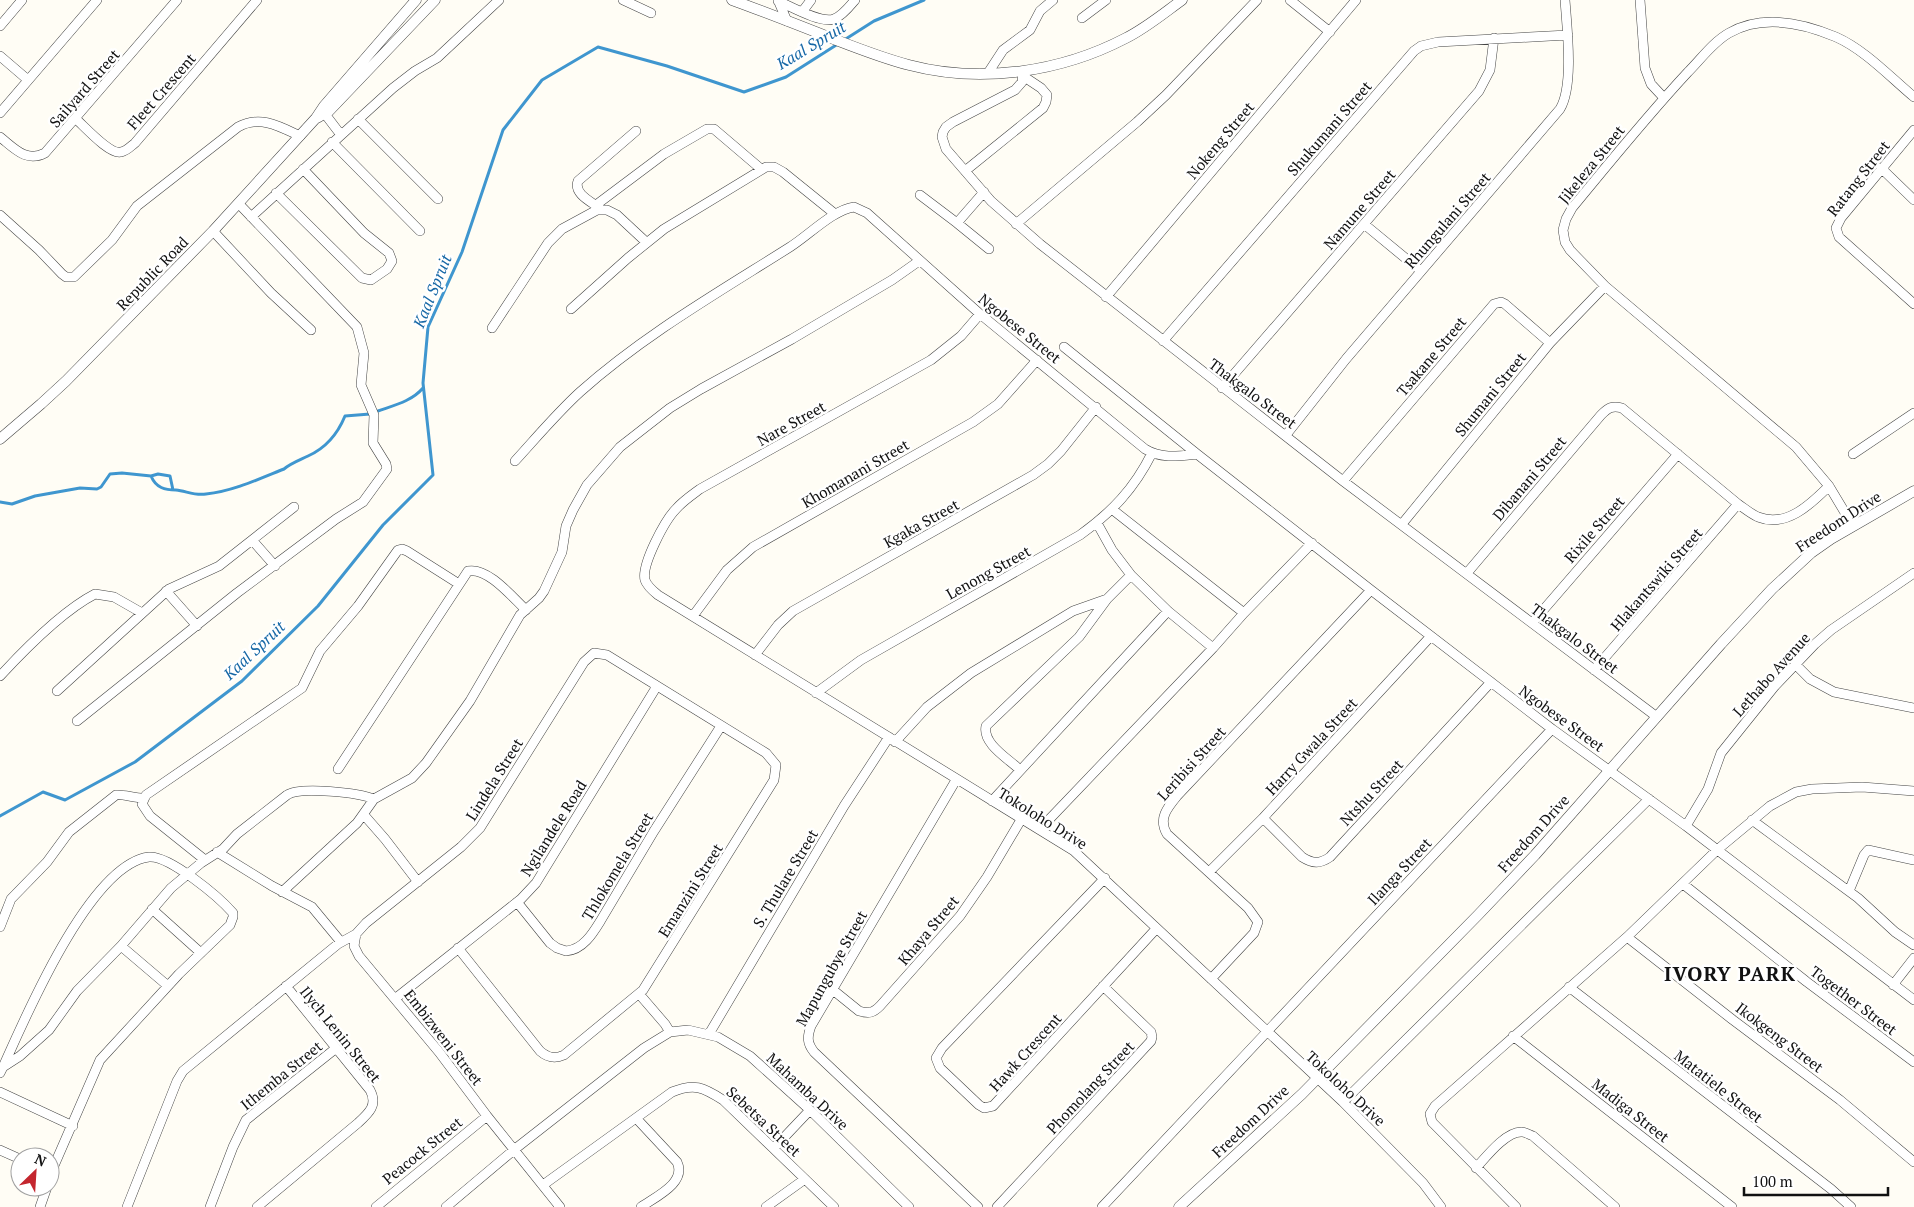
<svg xmlns="http://www.w3.org/2000/svg" width="1914" height="1207" viewBox="0 0 1914 1207" font-family="'PT Serif',serif">
<style>
.lines{fill:none;stroke-linecap:round;stroke-linejoin:round}
.stream{stroke:#3f96cf;stroke-width:3}
.minor-casing{stroke:#444;stroke-width:10}
.tertiary-casing{stroke:#444;stroke-width:11}
.minor{stroke:#fff;stroke-width:9}
.tertiary{stroke:#fff;stroke-width:10}
.labels{text-anchor:middle;dominant-baseline:central;stroke-width:5;stroke-linejoin:round;paint-order:stroke}
.street-label{font-size:15px;fill:#111;stroke:#fff}
.water-label{font-size:16px;font-style:italic;fill:#1768a6;stroke:#fff}
.district-label{font-size:20px;font-weight:bold;letter-spacing:1px;fill:#111;stroke:#fff}
</style>
<rect width="100%" height="100%" fill="#fffdf5"/>
<g class="lines">
<path class="stream" d="M 378,411 C 395,405 412,401 423,388
M 151,476 L 158,474 L 170,476 L 173,490
M 0,502 L 12,504 L 35,496 L 80,488 L 97,489 L 101,487 L 110,474 L 122,473 L 151,476 C 156,488 165,490 176,490 C 186,491 195,496 206,494 C 233,491 259,479 284,469 C 291,463 300,460 308,456 C 326,448 338,433 345,416 L 370,414
M 0,816 L 43,792 L 65,800 L 135,762 L 242,681 L 318,606 L 383,525 L 433,475 L 423,383 L 428,327 L 462,252 L 503,130 L 542,80 L 598,47 L 667,66 L 744,92 L 786,77 L 874,21 L 924,0"/>
<defs>
<path id="minor" d="M 623,0 L 651,13
M 778,0 L 787,21
M 1290,0 L 1330,32
M 1640,0 L 1645,68 L 1651,84 L 1664,98
M 778,1 C 790,6 821,24 834,19 C 842,16 850,6 855,0
M 802,12 L 811,0
M 1082,18 L 1106,0
M 0,26 L 22,0
M 0,56 L 28,80
M 1023,71 L 1022,82 L 1015,90 L 953,122 L 946,127 L 943,132 L 942,137 L 946,149 L 991,201 L 1040,244 L 1343,481 L 1657,717
M 988,73 L 1003,50 L 1030,30 L 1040,11 L 1053,0
M 0,113 L 97,0
M 325,114 L 341,135
M 76,119 C 85,127 110,155 121,152 C 127,151 131,146 135,143 L 257,0
M 358,119 L 438,199
M 1914,130 L 1841,218 L 1836,228 L 1839,237 L 1914,304
M 0,137 C 14,148 26,163 45,153 L 177,0
M 332,142 L 420,231
M 1881,168 L 1914,200
M 965,171 L 1043,108 L 1046,102 L 1047,95 L 1041,88 L 1023,76
M 276,193 L 362,278 L 371,280 L 387,269 L 392,261 L 389,253 L 364,233 L 303,169
M 920,195 L 957,223 L 984,192
M 596,205 L 664,154 L 707,129 L 714,129 L 761,169
M 601,209 C 592,202 573,194 578,181 L 636,131
M 0,215 L 39,250 L 62,274 L 66,277 L 74,277 L 112,240 L 137,206 L 238,127 C 260,115 279,126 300,136
M 251,217 L 393,88 L 415,71 L 437,58 L 499,0
M 957,223 L 989,249
M 1016,224 L 1137,122 L 1166,95 L 1257,0
M 1364,224 L 1421,271
M 213,231 L 271,293 L 311,330
M 1106,297 L 1356,0
M 571,309 L 628,258 L 664,229 L 766,167 L 774,167 L 783,172 L 835,214
M 980,314 L 961,336 L 931,360 L 700,489 C 692,495 683,501 676,509 C 665,520 641,565 645,580 C 647,586 653,591 658,595 L 1074,851 L 1343,1102 L 1423,1183 L 1441,1207
M 492,328 L 548,243 L 562,229 L 597,210 L 607,210 L 617,215 L 646,242
M 1163,341 L 1414,51 L 1421,46 L 1438,42 L 1568,35
M 1064,347 L 1197,454 L 1371,590 L 1552,729 L 1686,826 L 1914,1000
M 1222,388 L 1479,91 L 1490,70 L 1494,38
M 1286,435 L 1346,359 L 1560,109 C 1574,86 1567,28 1565,0
M 1853,454 L 1914,413
M 515,461 C 536,438 557,413 580,392 C 644,335 719,292 790,247 C 809,235 833,210 854,207 L 867,213 L 980,314 L 1145,449 C 1161,459 1179,456 1197,454
M 1343,481 L 1494,304 L 1501,302 L 1505,304 L 1550,343
M 1113,510 L 1244,613
M 1097,523 L 1112,550 L 1131,575
M 1402,524 L 1550,343 L 1605,286
M 1853,526 L 1829,486 L 1796,447 L 1605,286 L 1570,250 L 1565,242 L 1563,230 L 1566,219 L 1572,208 C 1610,162 1647,116 1688,72 C 1701,59 1713,42 1729,33 C 1762,14 1803,23 1836,37 C 1865,50 1889,76 1914,97
M 253,541 L 275,566
M 1467,573 L 1601,415 C 1608,408 1612,405 1622,408 L 1738,504 C 1744,508 1751,514 1758,517 C 1786,528 1810,505 1829,486
M 166,591 L 197,626
M 693,616 L 727,570 L 753,547 L 973,422 L 998,404 L 1037,360
M 1532,623 L 1678,454
M 755,655 L 778,625 L 793,611 L 1033,475 L 1048,464 L 1061,451 L 1096,407
M 1795,664 L 1810,679 L 1834,692 L 1914,708
M 1594,670 L 1738,504
M 0,676 C 25,649 62,611 95,594 L 114,597 L 142,613
M 57,691 L 169,589 L 219,566 L 294,507
M 816,693 L 861,660 L 1080,535 C 1112,512 1134,489 1152,453
M 77,721 L 237,593 L 336,519 L 363,502 L 387,469 L 386,464 L 373,443 L 374,415 L 361,385 L 364,353 L 357,327 L 239,204
M 895,742 L 927,707 L 971,673 L 1073,611 L 1107,599
M 338,769 L 468,571 C 488,567 512,597 526,610
M 1020,770 C 1009,759 982,744 986,726 L 1079,637 L 1107,599 L 1131,575 L 1168,611 L 1213,648
M 956,780 L 811,1026 C 807,1037 807,1043 814,1052 L 978,1207
M 992,801 L 1168,611
M 364,815 L 385,839 L 418,882
M 1263,818 L 1302,857 C 1313,864 1320,864 1330,857 L 1491,682
M 1752,820 L 1858,898 L 1895,932 L 1914,945
M 1686,826 L 1708,789 L 1721,753 L 1774,687 L 1815,644 L 1831,630 L 1914,573
M 1040,829 L 1213,648 L 1244,613 L 1312,543
M 217,852 L 272,886 L 312,907 L 341,942
M 205,860 L 150,816 L 142,804 L 146,795 L 302,688 L 320,651 L 358,606 L 398,550 L 402,549 L 407,551 L 459,584
M 1209,872 L 1263,818 L 1431,636
M 1105,878 L 942,1048 L 936,1058 L 940,1068 L 979,1105 L 984,1108 L 993,1106 L 1156,929
M 1683,884 L 1807,982 L 1914,1062
M 1849,891 L 1864,855 L 1868,850 L 1914,860
M 282,892 L 357,823 L 374,799 L 412,778 L 426,763 L 470,701 L 520,615 L 539,598 L 544,591 L 562,552 L 566,526 L 573,510 L 587,485 L 620,447 L 670,408 L 701,389 L 792,339 L 892,280 L 919,261
M 517,902 L 550,943 L 557,948 L 566,951 C 583,950 593,933 601,920 L 654,831 L 721,726
M 152,909 L 201,953
M 0,927 L 11,899 L 47,862 L 69,832 L 116,795 C 122,794 135,798 143,798
M 1627,937 L 1733,1020 L 1840,1100 L 1914,1162
M 121,946 L 168,986
M 458,948 L 540,1051 C 548,1058 555,1059 564,1055 L 643,990 L 774,780 L 776,765 L 766,753 L 607,655 L 594,653 L 584,662 L 480,828 L 461,847 L 366,923 L 356,934 L 354,946 L 359,956 L 439,1052 L 487,1116 L 560,1207
M 1211,979 L 1254,933 L 1258,922 L 1248,908 L 1167,834 C 1158,819 1167,808 1177,796 L 1371,590
M 1893,985 L 1914,958
M 1569,987 L 1831,1189 L 1851,1207
M 833,990 L 859,1011 C 869,1014 873,1013 880,1006 L 960,916 L 987,877 L 1022,818
M 640,995 L 665,1024 L 670,1032
M 396,998 L 521,899 L 536,883 L 657,686
M 709,1034 L 844,806 L 889,737
M 1513,1036 L 1732,1207
M 3,1067 C 25,1018 90,864 149,857 C 169,855 219,897 233,913 L 233,917 L 230,925 L 179,974 L 100,1060 L 50,1175
M 0,1073 L 3,1067 L 20,1056 L 49,1030 L 77,991 L 121,946 L 171,888 L 201,863 L 223,849 L 237,834 L 287,795 C 300,786 360,793 374,799
M 0,1092 L 73,1126
M 1343,1102 L 1649,799
M 636,1118 L 677,1162 C 687,1183 655,1197 641,1207
M 774,1148 L 810,1110
M 0,1150 L 20,1159
M 1476,1168 C 1486,1157 1506,1131 1522,1132 C 1525,1132 1530,1135 1533,1136 L 1615,1207
M 543,1185 L 672,1092 C 694,1083 703,1087 723,1100 L 834,1207
M 40,1207 L 47,1187
M 127,1207 L 177,1081 L 183,1071 L 338,944 L 356,934
M 210,1207 L 233,1147 L 246,1120 L 335,1049
M 257,1207 L 358,1123 C 369,1113 378,1105 370,1090 L 286,986
M 376,1207 L 487,1116
M 446,1207 L 515,1149 L 644,1048 L 670,1032 L 688,1030 L 718,1037 L 750,1056 L 810,1110 L 909,1207
M 766,1207 L 805,1179
M 997,1207 L 1151,1041 L 1152,1037 L 1151,1032 L 1103,986
M 1102,1207 L 1552,729
M 1516,1207 L 1432,1122 L 1430,1114 L 1435,1106 L 1627,937 L 1717,850 L 1770,806 L 1796,792 L 1812,789 L 1862,787 L 1914,791"/>
<path id="tertiary" d="M 732,0 C 765,12 798,25 831,38 C 857,48 882,58 909,65 C 981,84 1061,72 1126,38 C 1146,28 1164,13 1182,0
M 317,118 L 329,111 L 435,0
M 0,439 L 41,404 L 66,381 L 213,231 L 316,118 L 324,106 L 416,0
M 1179,1207 L 1302,1094 L 1478,915 L 1535,855 L 1721,644 L 1772,589 L 1811,553 L 1831,539 L 1914,491"/>
</defs>
<use href="#minor" class="minor-casing"/>
<use href="#tertiary" class="tertiary-casing"/>
<use href="#minor" class="minor"/>
<use href="#tertiary" class="tertiary"/>
</g>
<g class="labels">
<g class="street-label">
<text transform="translate(84 88) rotate(-49)">Sailyard Street</text>
<text transform="translate(161 91) rotate(-49)">Fleet Crescent</text>
<text transform="translate(1329 128) rotate(-49)">Shukumani Street</text>
<text transform="translate(1220 140) rotate(-50)">Nokeng Street</text>
<text transform="translate(1591 164) rotate(-51)">Jikeleza Street</text>
<text transform="translate(1858 178) rotate(-52)">Ratang Street</text>
<text transform="translate(1359 209) rotate(-49)">Namune Street</text>
<text transform="translate(1447 220) rotate(-49)">Rhungulani Street</text>
<text transform="translate(152 273) rotate(-46)">Republic Road</text>
<text transform="translate(1020 328) rotate(39)">Ngobese Street</text>
<text transform="translate(1431 356) rotate(-50)">Tsakane Street</text>
<text transform="translate(1253 393) rotate(37)">Thakgalo Street</text>
<text transform="translate(1490 394) rotate(-51)">Shumani Street</text>
<text transform="translate(791 423) rotate(-29)">Nare Street</text>
<text transform="translate(855 473) rotate(-30)">Khomanani Street</text>
<text transform="translate(1529 478) rotate(-50)">Dibanani Street</text>
<text transform="translate(1838 521) rotate(-33)">Freedom Drive</text>
<text transform="translate(921 523) rotate(-29)">Kgaka Street</text>
<text transform="translate(1594 529) rotate(-49)">Rixile Street</text>
<text transform="translate(988 572) rotate(-29)">Lenong Street</text>
<text transform="translate(1656 579) rotate(-49)">Hlakantswiki Street</text>
<text transform="translate(1575 638) rotate(37)">Thakgalo Street</text>
<text transform="translate(1771 674) rotate(-48)">Lethabo Avenue</text>
<text transform="translate(1562 718) rotate(36)">Ngobese Street</text>
<text transform="translate(1311 746) rotate(-47)">Harry Gwala Street</text>
<text transform="translate(1191 763) rotate(-48)">Leribisi Street</text>
<text transform="translate(494 779) rotate(-58)">Lindela Street</text>
<text transform="translate(1371 792) rotate(-47)">Ntshu Street</text>
<text transform="translate(1043 818) rotate(32)">Tokoloho Drive</text>
<text transform="translate(553 828) rotate(-58)">Ngilandele Road</text>
<text transform="translate(1533 833) rotate(-48)">Freedom Drive</text>
<text transform="translate(617 866) rotate(-59)">Thlokomela Street</text>
<text transform="translate(1399 871) rotate(-47)">Ilanga Street</text>
<text transform="translate(785 878) rotate(-59)">S. Thulare Street</text>
<text transform="translate(690 890) rotate(-58)">Emanzini Street</text>
<text transform="translate(928 930) rotate(-50)">Khaya Street</text>
<text transform="translate(831 968) rotate(-61)">Mapungubye Street</text>
<text transform="translate(1854 1000) rotate(37)">Together Street</text>
<text transform="translate(341 1034) rotate(51)">Ilych Lenin Street</text>
<text transform="translate(444 1037) rotate(52)">Embizweni Street</text>
<text transform="translate(1780 1037) rotate(37)">Ikokgeng Street</text>
<text transform="translate(1025 1052) rotate(-48)">Hawk Crescent</text>
<text transform="translate(281 1075) rotate(-39)">Ithemba Street</text>
<text transform="translate(1719 1086) rotate(38)">Matatiele Street</text>
<text transform="translate(1090 1087) rotate(-47)">Phomolang Street</text>
<text transform="translate(1346 1088) rotate(43)">Tokoloho Drive</text>
<text transform="translate(808 1091) rotate(43)">Mahamba Drive</text>
<text transform="translate(1631 1110) rotate(38)">Madiga Street</text>
<text transform="translate(764 1121) rotate(43)">Sebetsa Street</text>
<text transform="translate(1250 1121) rotate(-43)">Freedom Drive</text>
<text transform="translate(422 1150) rotate(-39)">Peacock Street</text>
</g>
<g class="water-label">
<text transform="translate(811 45) rotate(-31)">Kaal Spruit</text>
<text transform="translate(432 291) rotate(-68)">Kaal Spruit</text>
<text transform="translate(254 650) rotate(-43)">Kaal Spruit</text>
</g>
<g class="district-label">
<text x="1730" y="973">IVORY PARK</text>
</g>
</g>
<g transform="translate(35 1172) rotate(25)"><circle r="24" fill="#ffffff" stroke="#a0a0a0"/>
<path d="M0-4L9 19L0 12L-9 19Z" fill="#c4262e"/>
<text y="-8" font-size="14" font-weight="bold" text-anchor="middle" fill="#111111">N</text>
</g>
<path d="M1744 1187v8h144v-8" fill="none" stroke="#111111" stroke-width="2.5"/>
<text x="1752" y="1187" font-size="15" fill="#111111" stroke="#ffffff" stroke-width="4" paint-order="stroke">100 m</text>
</svg>
